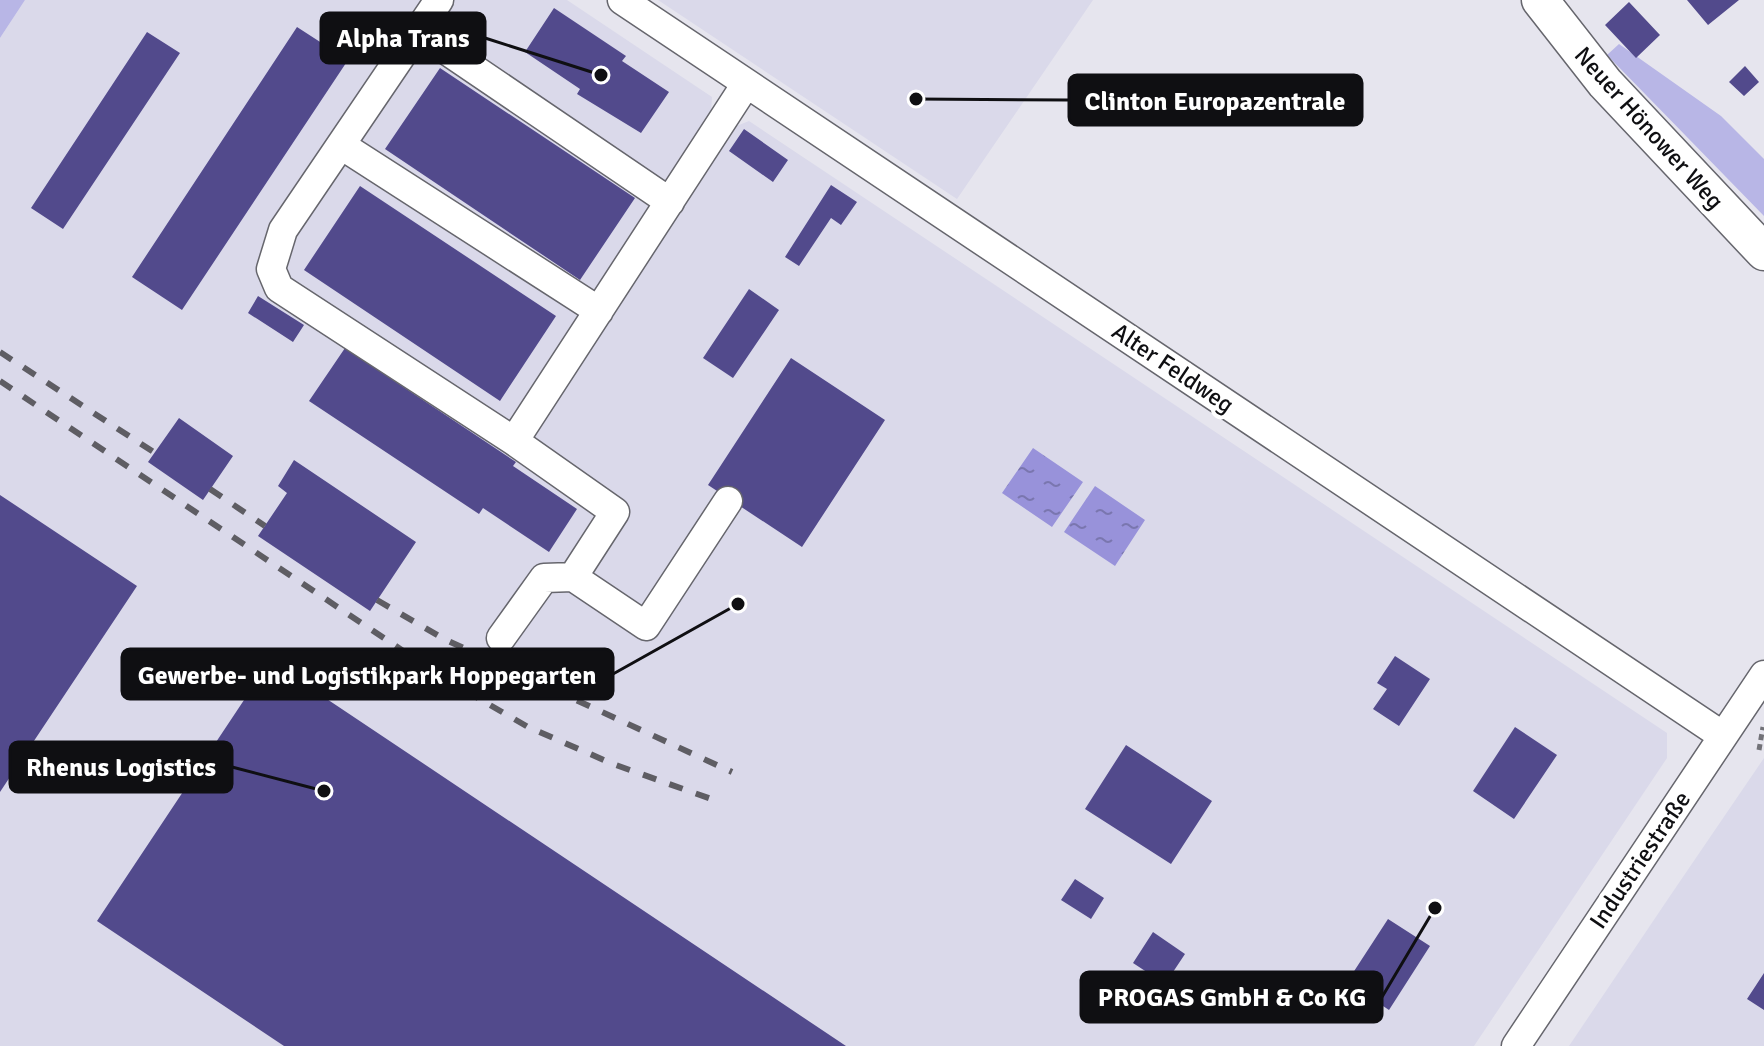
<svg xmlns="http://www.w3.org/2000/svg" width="1764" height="1046" viewBox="0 0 1764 1046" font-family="Signika,sans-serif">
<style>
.built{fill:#dad9ea}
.green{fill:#b8b6e6}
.water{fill:url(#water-ripples)}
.building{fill:#524a8c}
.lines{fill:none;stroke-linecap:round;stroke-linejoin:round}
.minor-casing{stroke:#66666d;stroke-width:31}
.major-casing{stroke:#66666d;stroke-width:39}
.path{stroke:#727278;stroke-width:5;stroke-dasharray:6 4;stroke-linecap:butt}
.minor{stroke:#fff;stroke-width:28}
.major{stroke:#fff;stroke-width:36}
.rail{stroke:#5e5d63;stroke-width:6;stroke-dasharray:14 14;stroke-linecap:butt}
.labels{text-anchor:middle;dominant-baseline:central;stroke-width:8;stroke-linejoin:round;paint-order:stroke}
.street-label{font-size:24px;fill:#0f0f12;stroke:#fff}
.leader{fill:none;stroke:#0f0f12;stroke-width:3}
.callout-dot{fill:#0f0f12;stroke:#fff;stroke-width:3}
.callout{fill:#0f0f12;stroke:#0f0f12;stroke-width:3}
.callout-label{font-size:26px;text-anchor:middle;font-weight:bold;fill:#fff}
</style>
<defs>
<pattern id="water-ripples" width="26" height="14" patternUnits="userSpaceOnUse" patternTransform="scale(2)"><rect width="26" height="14" fill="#9892da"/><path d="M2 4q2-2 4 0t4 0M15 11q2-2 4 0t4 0" fill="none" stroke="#7a76af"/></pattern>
</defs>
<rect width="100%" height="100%" fill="#e6e5ee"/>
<path class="built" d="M 25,0 L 567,0 L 712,97 L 711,112 L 734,127 L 749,121 L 1667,733 L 1667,758 L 1474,1046 L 0,1046 L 0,38 Z
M 658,0 L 1093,0 L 957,199 Z
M 1764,758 L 1764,1046 L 1569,1046 L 1670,896 Z"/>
<path class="green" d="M 0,0 L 25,0 L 0,38 Z
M 1619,44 L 1721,116 L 1764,159 L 1764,216 L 1607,55 Z"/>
<path class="water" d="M 1033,448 L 1083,482 L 1052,527 L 1002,493 Z
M 1095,486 L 1145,520 L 1115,566 L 1064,532 Z"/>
<path class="building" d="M 1687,0 L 1739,0 L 1708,25 Z
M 1629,2 L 1660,35 L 1636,58 L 1605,25 Z
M 554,8 L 626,56 L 622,61 L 669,92 L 641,133 L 577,94 L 580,89 L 525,52 Z
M 297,27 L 348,60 L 182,310 L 132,277 Z
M 147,32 L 180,53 L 63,229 L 31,208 Z
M 1745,66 L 1759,82 L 1744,96 L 1729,82 Z
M 440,68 L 635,198 L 580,280 L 385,149 Z
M 744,129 L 788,160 L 773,182 L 729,151 Z
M 831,185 L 857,202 L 841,225 L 831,218 L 799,266 L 785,257 Z
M 360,186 L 556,316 L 500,401 L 304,270 Z
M 749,289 L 779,310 L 733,378 L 703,358 Z
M 258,296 L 304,325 L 293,342 L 248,313 Z
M 345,348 L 516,462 L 513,466 L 577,509 L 549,552 L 483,508 L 479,514 L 309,401 Z
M 791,358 L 885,420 L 802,547 L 708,485 Z
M 179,418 L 233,456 L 203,500 L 148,462 Z
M 294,460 L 416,542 L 370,611 L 258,536 L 287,493 L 278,486 Z
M 0,495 L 137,586 L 0,792 Z
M 1395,656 L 1430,679 L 1399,726 L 1373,709 L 1387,689 L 1377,683 Z
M 270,661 L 846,1046 L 284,1046 L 97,921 Z
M 1515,727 L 1557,755 L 1514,819 L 1473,791 Z
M 1126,745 L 1212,801 L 1171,864 L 1085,809 Z
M 1075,879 L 1104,898 L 1091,919 L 1061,900 Z
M 1388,919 L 1430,946 L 1389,1010 L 1347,982 Z
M 1153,932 L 1185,954 L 1165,984 L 1133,963 Z
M 1764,973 L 1764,1010 L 1747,999 Z"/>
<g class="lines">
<defs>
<path id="minor" d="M 439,0 L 283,230 L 271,269 L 279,288 L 514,441 L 746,84
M 622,0 L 1723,736
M 418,31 L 670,202
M 341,145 L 599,311
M 573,577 L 646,626 L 728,501
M 501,638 L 544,578 L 573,577 L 615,512 L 514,441
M 1516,1046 L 1764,675"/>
<path id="major" d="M 1540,0 L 1605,83 L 1764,252"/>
</defs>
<use href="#minor" class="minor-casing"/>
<use href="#major" class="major-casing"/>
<path class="path" d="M 1759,750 L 1763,727"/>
<use href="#minor" class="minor"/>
<use href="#major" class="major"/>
<path class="rail" d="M 0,352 L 155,453
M 0,381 L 445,679 L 528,727 L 613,764 L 714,800
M 210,489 L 265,526
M 377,600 L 444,639 L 732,772"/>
</g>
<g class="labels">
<g class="street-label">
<text transform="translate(1649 128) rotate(48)">Neuer Hönower Weg</text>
<text transform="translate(1173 368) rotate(34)">Alter Feldweg</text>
<text transform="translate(1640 860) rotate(-56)">Industriestraße</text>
</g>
</g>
<path class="leader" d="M601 75L485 38M916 99L1069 100M738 604L613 674M324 791L232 767M1435 908L1382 997"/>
<g class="callout-dot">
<circle cx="601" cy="75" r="8"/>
<circle cx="916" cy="99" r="8"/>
<circle cx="738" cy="604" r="8"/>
<circle cx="324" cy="791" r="8"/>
<circle cx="1435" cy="908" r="8"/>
</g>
<g class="callout">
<rect x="321" y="13" width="164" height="50" rx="8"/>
<rect x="1069" y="75" width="293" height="50" rx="8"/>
<rect x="122" y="649" width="491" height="50" rx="8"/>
<rect x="10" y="742" width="222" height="50" rx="8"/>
<rect x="1081" y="972" width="301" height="50" rx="8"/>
</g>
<g class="callout-label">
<text x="403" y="47">Alpha Trans</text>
<text x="1215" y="110">Clinton Europazentrale</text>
<text x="367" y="684">Gewerbe- und Logistikpark Hoppegarten</text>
<text x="121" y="776">Rhenus Logistics</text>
<text x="1232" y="1006">PROGAS GmbH &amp; Co KG</text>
</g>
</svg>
